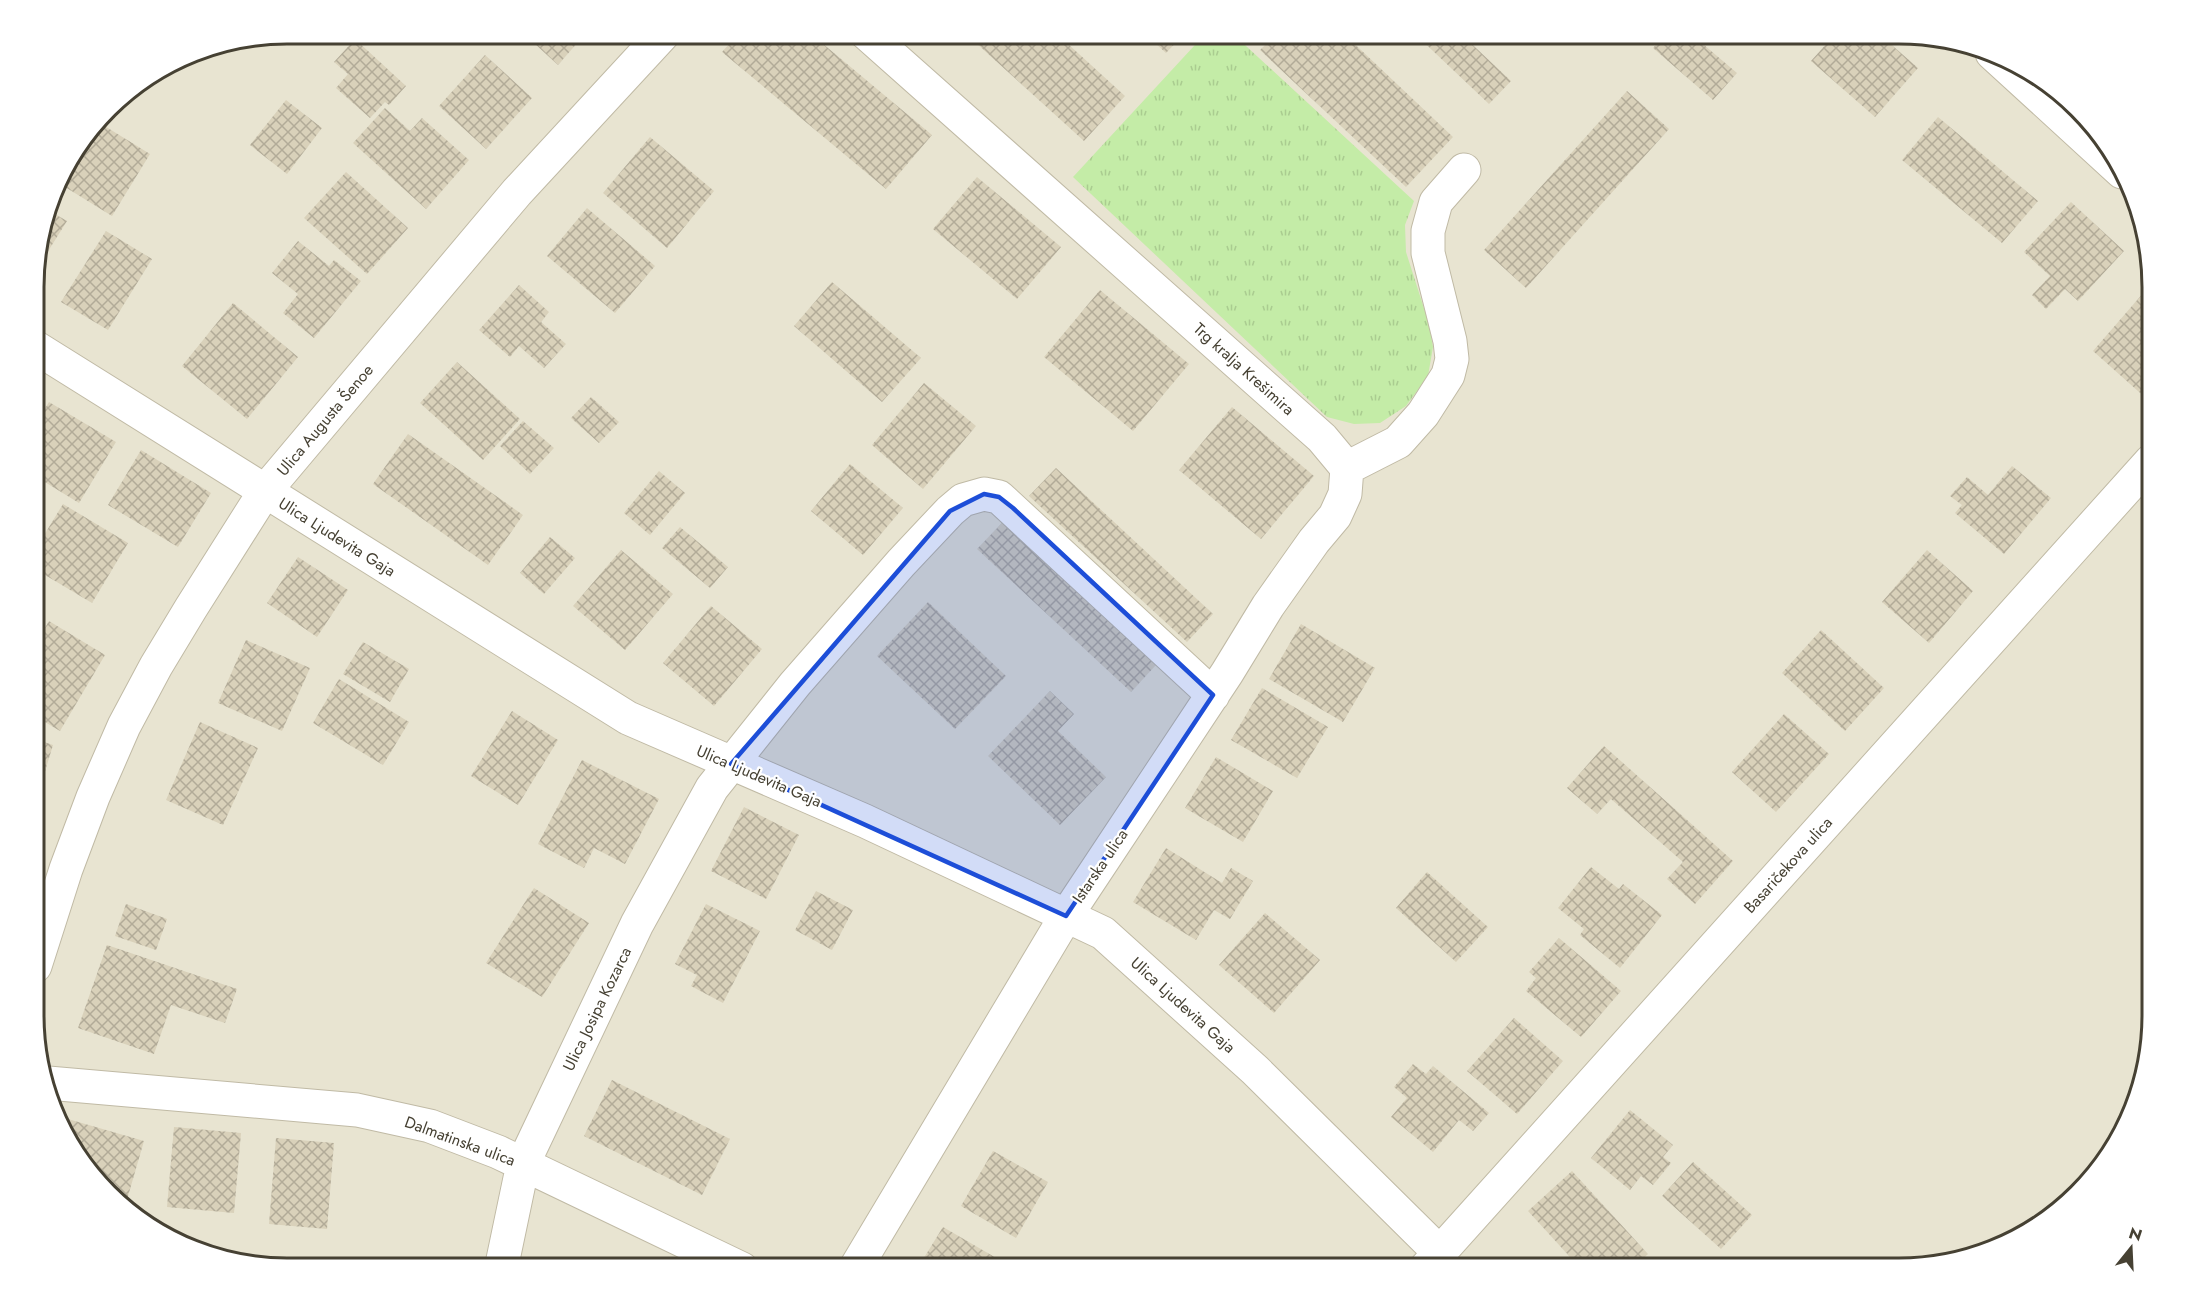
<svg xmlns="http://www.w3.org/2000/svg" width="2185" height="1302" viewBox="0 0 2185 1302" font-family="Jost,sans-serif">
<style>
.residential{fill:#e8e4d1}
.park{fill:url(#park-tufts)}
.building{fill:url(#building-cross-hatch)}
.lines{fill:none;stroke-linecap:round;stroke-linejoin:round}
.minor-casing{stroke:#c0baa5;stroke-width:35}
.minor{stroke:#fff;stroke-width:33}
.marked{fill:#1d4ed8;fill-opacity:0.2;stroke:#1d4ed8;stroke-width:4.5;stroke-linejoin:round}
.labels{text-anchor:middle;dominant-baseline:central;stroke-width:4.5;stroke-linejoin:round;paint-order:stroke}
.street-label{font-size:16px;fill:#464133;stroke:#fff}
.rim{fill:none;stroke:#464133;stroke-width:3}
</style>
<defs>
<pattern id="park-tufts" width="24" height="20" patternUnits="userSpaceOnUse" patternTransform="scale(1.5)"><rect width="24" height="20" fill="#c4eca7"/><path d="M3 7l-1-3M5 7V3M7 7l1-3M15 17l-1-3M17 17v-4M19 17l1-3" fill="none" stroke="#aacc90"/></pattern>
<pattern id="building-cross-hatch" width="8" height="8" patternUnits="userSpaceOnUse" patternTransform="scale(1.5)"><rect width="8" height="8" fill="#d9d1ba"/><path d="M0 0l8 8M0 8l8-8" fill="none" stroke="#b2ab98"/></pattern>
</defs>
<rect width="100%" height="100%" fill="#f3f1e3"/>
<path class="residential" d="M 287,33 L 1899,33 L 1964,42 L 2026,67 L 2078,107 L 2118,159 L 2151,270 L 2151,1032 L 2118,1143 L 2078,1195 L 2026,1235 L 1915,1268 L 286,1269 L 221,1260 L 159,1235 L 76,1156 L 35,1048 L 35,254 L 59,174 L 119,96 L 190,52 Z"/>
<path class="park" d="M 1206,33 L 1232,33 L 1414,201 L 1405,225 L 1406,252 L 1429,324 L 1433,347 L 1428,376 L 1406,406 L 1380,423 L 1354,424 L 1327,417 L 1073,177 Z"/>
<path class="building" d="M 335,33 L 354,33 L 345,42 Z
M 523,33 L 586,33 L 558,65 Z
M 739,33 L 810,33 L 932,135 L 886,189 L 722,52 Z
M 965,33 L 1056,33 L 1125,96 L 1084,141 Z
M 1144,33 L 1185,33 L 1166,53 Z
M 1277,33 L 1343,33 L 1453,137 L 1406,187 L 1260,50 Z
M 1414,33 L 1460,33 L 1511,81 L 1489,104 Z
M 1667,33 L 1690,33 L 1737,73 L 1713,100 L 1653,48 Z
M 1836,33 L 1878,33 L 1918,68 L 1875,117 L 1811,61 Z
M 355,39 L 406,86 L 389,105 L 385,102 L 370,118 L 336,88 L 348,74 L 334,62 Z
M 485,55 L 532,98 L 486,149 L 439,106 Z
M 1627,91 L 1669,129 L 1526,288 L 1484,250 Z
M 286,100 L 322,128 L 287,174 L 250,145 Z
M 385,108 L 410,131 L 422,118 L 469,160 L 426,209 L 353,143 Z
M 1938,117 L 2038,201 L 2002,243 L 1902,160 Z
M 103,125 L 150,154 L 112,216 L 57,182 L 59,174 L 81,145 L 88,149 Z
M 650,137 L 714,191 L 667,248 L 603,193 Z
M 346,172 L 408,228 L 367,274 L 304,218 Z
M 977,177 L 1061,247 L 1017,299 L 933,229 Z
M 2071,202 L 2124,251 L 2078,301 L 2065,289 L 2046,309 L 2032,295 L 2050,276 L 2024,252 Z
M 587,208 L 655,266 L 615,313 L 547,256 Z
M 48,210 L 67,221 L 35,272 L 35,254 Z
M 106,231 L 152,259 L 108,330 L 61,302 Z
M 298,241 L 329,266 L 334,260 L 361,281 L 314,338 L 283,313 L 298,294 L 272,273 Z
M 832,282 L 921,358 L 882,402 L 794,326 Z
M 2151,284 L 2151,396 L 2148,400 L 2093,351 Z
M 519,285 L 549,312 L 541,322 L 566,344 L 544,368 L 519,346 L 510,357 L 479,330 Z
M 1100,290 L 1189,364 L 1133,431 L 1044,357 Z
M 233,303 L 298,357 L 247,419 L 182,366 Z
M 457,362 L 520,419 L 483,460 L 420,403 Z
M 924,383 L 976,426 L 923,489 L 872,445 Z
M 591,397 L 619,422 L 599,443 L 571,418 Z
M 49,402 L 116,442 L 79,503 L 35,476 L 35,425 Z
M 1232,407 L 1314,476 L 1261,539 L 1179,470 Z
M 523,421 L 554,448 L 530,474 L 500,446 Z
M 408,434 L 523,515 L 488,565 L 373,484 Z
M 141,450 L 211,493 L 178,547 L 108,505 Z
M 850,464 L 903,508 L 863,555 L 811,511 Z
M 2012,466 L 2051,498 L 2004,554 L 1955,513 L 1962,505 L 1950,496 L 1967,477 L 1988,495 Z
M 1056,468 L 1213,614 L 1187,642 L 1029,496 Z
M 659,471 L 685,493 L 650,535 L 624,513 Z
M 63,504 L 128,543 L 92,603 L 35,569 L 35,550 Z
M 1002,523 L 1156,665 L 1131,692 L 977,549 Z
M 680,527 L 728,567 L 710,588 L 662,548 Z
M 550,537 L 575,558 L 544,594 L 520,573 Z
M 621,550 L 673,594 L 625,650 L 573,606 Z
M 1927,550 L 1973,591 L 1929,643 L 1882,602 Z
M 298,557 L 348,590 L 317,637 L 267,603 Z
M 928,602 L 1006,676 L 955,729 L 877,656 Z
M 711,606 L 762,649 L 714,706 L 663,663 Z
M 49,621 L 105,655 L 60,731 L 35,716 L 35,645 Z
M 1301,624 L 1375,668 L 1343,722 L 1269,679 Z
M 1821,630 L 1884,688 L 1845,731 L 1782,673 Z
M 246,640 L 310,668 L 282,731 L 218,703 Z
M 363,642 L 409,669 L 390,702 L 343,674 Z
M 339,679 L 409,722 L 383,765 L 313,723 Z
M 1262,688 L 1328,727 L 1297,778 L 1231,740 Z
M 1050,691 L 1074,714 L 1058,731 L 1106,777 L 1060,825 L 988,756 Z
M 512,711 L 558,740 L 518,805 L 471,776 Z
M 1784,714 L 1829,754 L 1776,812 L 1732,772 Z
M 200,722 L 258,748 L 223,825 L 166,800 Z
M 35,739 L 53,745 L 36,801 L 35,801 Z
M 1604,746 L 1733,861 L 1695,904 L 1667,879 L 1683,862 L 1611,799 L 1597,814 L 1567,788 Z
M 1216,757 L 1273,791 L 1243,842 L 1185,808 Z
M 582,760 L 659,799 L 625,864 L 594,848 L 584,868 L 538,844 Z
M 744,807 L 799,835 L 766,899 L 711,871 Z
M 1166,848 L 1222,883 L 1231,868 L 1253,881 L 1230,919 L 1214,910 L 1196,940 L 1133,902 Z
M 1591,867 L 1619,889 L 1623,884 L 1662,915 L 1620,968 L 1580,935 L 1584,929 L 1558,908 Z
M 1427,872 L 1488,927 L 1456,962 L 1396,908 Z
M 534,888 L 589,923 L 542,997 L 486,963 Z
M 816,891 L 853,910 L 832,950 L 795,930 Z
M 126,904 L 167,919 L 156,950 L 115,936 Z
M 706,904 L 760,931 L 723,1003 L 691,986 L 697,975 L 675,964 Z
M 1265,913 L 1320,960 L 1274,1013 L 1219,965 Z
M 1559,938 L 1621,991 L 1581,1037 L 1526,991 L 1536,978 L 1529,972 Z
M 107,945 L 237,989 L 225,1023 L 171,1005 L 154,1054 L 78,1028 Z
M 1514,1018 L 1563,1061 L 1517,1114 L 1467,1071 Z
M 1413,1064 L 1426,1074 L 1433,1066 L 1489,1113 L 1473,1131 L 1459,1120 L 1433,1152 L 1391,1117 L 1407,1098 L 1394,1087 Z
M 612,1080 L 730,1139 L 702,1195 L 584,1136 Z
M 1630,1110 L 1673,1145 L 1663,1157 L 1671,1163 L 1653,1185 L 1641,1176 L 1630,1190 L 1591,1158 Z
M 61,1117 L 144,1141 L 126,1203 L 76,1156 Z
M 174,1127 L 241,1133 L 234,1213 L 167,1207 Z
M 276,1138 L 334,1143 L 327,1229 L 269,1224 Z
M 993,1151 L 1048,1182 L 1016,1238 L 961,1206 Z
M 1693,1162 L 1752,1215 L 1721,1249 L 1662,1196 Z
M 1572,1171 L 1648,1254 L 1632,1269 L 1581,1269 L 1528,1211 Z
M 943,1227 L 998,1259 L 992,1269 L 917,1269 Z"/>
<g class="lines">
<defs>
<path id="minor" d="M 866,33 L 1322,438 L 1347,468 L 1398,442 L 1423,414 L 1448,375 L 1452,359 L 1450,341 L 1428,253 L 1428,231 L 1436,202 L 1464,170
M 1992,53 L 2122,172
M 35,347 L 628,718 L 865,821 L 1103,933 L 1255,1070 L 1440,1253
M 35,966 L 66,869 L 93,797 L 124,726 L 156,666 L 191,608 L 265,491 L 517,192 L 664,33
M 48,1083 L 357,1110 L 430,1126 L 498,1152 L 742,1269
M 501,1269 L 523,1164 L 637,924 L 712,788 L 795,684 L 901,563 L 950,511 L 963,500 L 984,494 L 999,497 L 1213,695
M 855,1269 L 1066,916 L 1227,673 L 1268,606 L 1314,541 L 1335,516 L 1345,494 L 1347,468
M 1425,1269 L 2151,461"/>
</defs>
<use href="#minor" class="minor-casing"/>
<use href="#minor" class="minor"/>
</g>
<path class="marked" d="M 984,494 L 999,497 L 1013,508 L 1213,695 L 1066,916 L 731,764 L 950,511 Z"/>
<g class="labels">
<g class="street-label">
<text transform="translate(1244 369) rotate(42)">Trg kralja Krešimira</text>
<text transform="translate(325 420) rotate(-50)">Ulica Augusta Šenoe</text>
<text transform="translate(337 537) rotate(32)">Ulica Ljudevita Gaja</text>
<text transform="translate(759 776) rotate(23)">Ulica Ljudevita Gaja</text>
<text transform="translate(1788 865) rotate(-48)">Basaričekova ulica</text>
<text transform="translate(1100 866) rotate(-56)">Istarska ulica</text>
<text transform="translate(1183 1005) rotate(42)">Ulica Ljudevita Gaja</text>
<text transform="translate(597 1009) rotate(-64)">Ulica Josipa Kozarca</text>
<text transform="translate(460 1141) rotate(20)">Dalmatinska ulica</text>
</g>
</g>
<path d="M0 0H2185V1302H0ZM287 44H1899A243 243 0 0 1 2142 287V1015A243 243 0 0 1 1899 1258H287A243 243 0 0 1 44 1015V287A243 243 0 0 1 287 44Z" fill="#fff" fill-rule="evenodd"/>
<path class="rim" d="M287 44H1899A243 243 0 0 1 2142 287V1015A243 243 0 0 1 1899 1258H287A243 243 0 0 1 44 1015V287A243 243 0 0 1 287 44Z"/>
<g transform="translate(2131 1248) rotate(18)" stroke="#ffffff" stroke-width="4.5" paint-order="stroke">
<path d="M0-4.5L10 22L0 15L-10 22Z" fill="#464133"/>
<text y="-9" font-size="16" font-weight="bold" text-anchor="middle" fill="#464133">N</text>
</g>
</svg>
